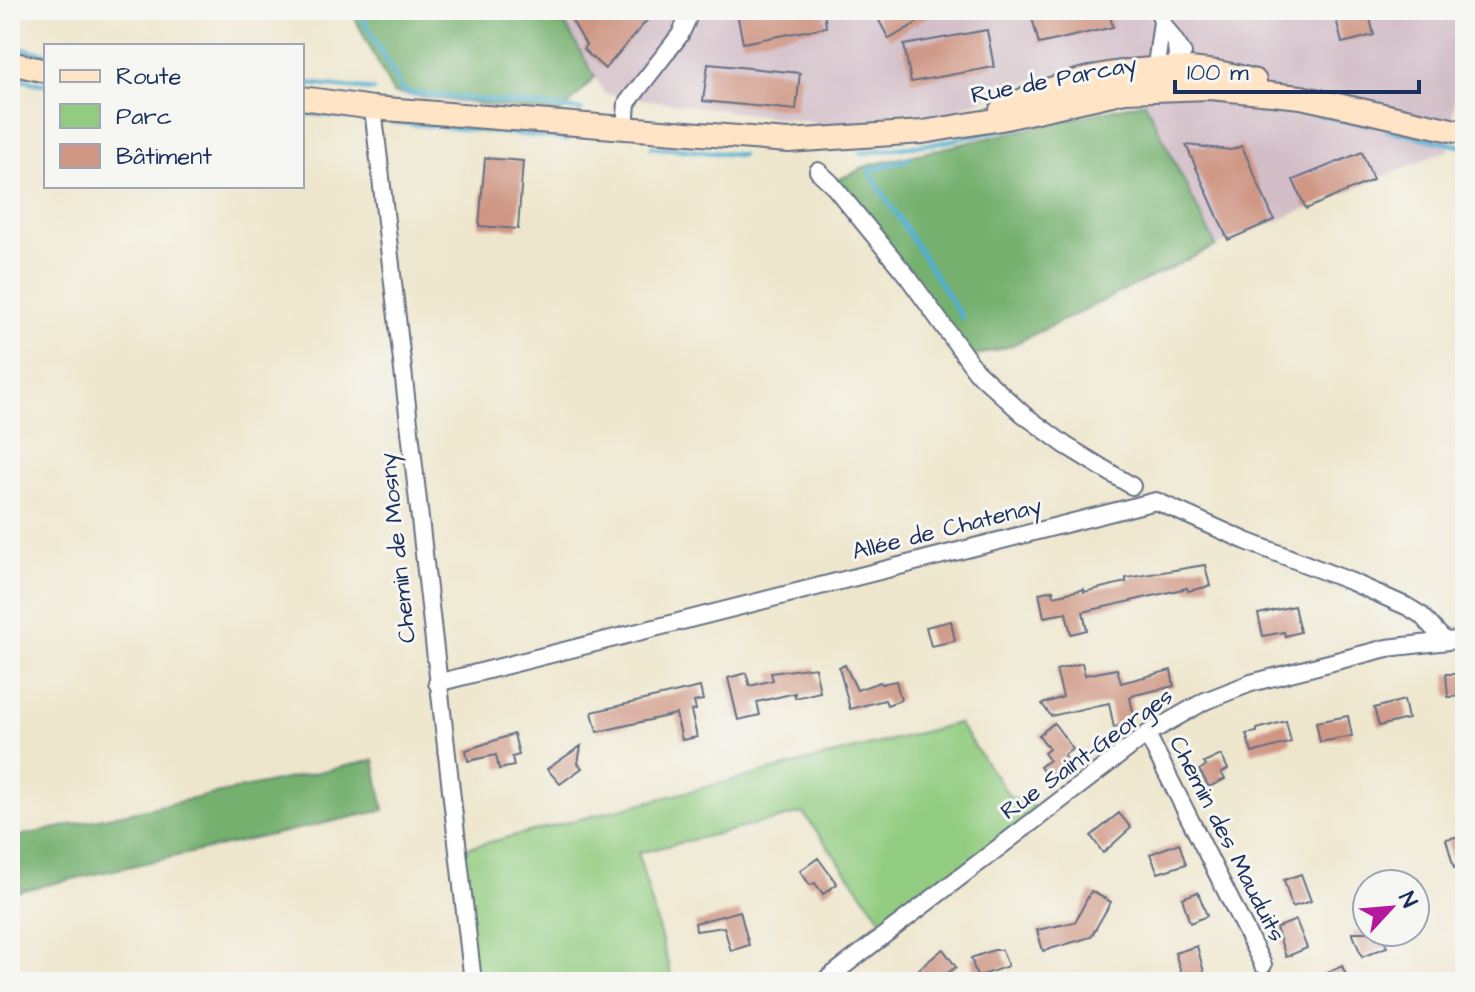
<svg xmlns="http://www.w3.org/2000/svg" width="1475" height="992" viewBox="0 0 1475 992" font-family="'Architects Daughter',sans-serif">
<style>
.industrial{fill:#d2bdc7}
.green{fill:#92cc80;stroke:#567e6f;stroke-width:2}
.forest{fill:#75b06e;stroke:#487066;stroke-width:2}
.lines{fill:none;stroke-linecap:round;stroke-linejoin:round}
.stream{stroke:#50aecf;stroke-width:5}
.building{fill:#cf9684}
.street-casing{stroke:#656f84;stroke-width:20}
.secondary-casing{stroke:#656f84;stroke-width:26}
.street{stroke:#fff;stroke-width:16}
.secondary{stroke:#ffe4c6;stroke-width:22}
.labels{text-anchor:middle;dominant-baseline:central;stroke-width:6;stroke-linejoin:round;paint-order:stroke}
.street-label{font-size:24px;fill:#1b2f5e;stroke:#f6f6f2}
</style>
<rect width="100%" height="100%" fill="#f6f6f2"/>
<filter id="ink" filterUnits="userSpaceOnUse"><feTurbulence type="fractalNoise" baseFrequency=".0125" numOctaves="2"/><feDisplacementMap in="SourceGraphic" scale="16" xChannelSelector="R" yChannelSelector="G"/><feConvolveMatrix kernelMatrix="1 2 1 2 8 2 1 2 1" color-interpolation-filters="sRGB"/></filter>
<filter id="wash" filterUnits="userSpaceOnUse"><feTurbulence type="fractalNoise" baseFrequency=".006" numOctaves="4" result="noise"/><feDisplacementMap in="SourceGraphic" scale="32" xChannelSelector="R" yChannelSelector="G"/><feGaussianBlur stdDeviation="1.8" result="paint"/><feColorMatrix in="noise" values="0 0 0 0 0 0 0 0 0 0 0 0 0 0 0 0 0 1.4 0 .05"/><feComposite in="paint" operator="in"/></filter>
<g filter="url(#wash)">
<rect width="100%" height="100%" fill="#eee6cc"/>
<path class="industrial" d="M 557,10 L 1465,10 L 1465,100 L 1455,98 L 1449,150 L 1216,246 L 1127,62 L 1035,80 L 946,113 L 834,125 L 605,94 Z"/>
<path class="green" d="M 958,723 L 1010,797 L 1046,812 L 890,931 L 803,813 L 638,853 L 673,982 L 473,982 L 458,850 Z"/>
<path class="forest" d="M 351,10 L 557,10 L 595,77 L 560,114 L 393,93 Z
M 1145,102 L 1216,246 L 1010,346 L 966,358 L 831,183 L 870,165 Z
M 374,760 L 384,810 L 10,893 L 10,838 Z"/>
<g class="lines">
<path class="stream" d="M 358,10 L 404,92
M 10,46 L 46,54
M 10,77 L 46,85
M 302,83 L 373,90
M 401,92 L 581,110
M 1271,105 L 1364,124
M 302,113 L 359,118
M 393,122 L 568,139
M 1387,130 L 1465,147
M 652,147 L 741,155
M 861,153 L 939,143 L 1045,120
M 910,158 L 869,171 L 962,318"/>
</g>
<g id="blocks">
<path class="building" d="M 566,10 L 656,10 L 605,69 L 583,49 L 586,45 Z
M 752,10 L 824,10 L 826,27 L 743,43 L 737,13 Z
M 885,10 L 939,10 L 889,39 L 876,15 Z
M 1030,10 L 1108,10 L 1113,27 L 1039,44 Z
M 1334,10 L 1368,10 L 1374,35 L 1342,43 Z
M 987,30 L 994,67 L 911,82 L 904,45 Z
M 708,64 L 800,73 L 796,110 L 703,101 Z
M 1186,145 L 1231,150 L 1242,146 L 1274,220 L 1228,240 Z
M 1362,152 L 1373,180 L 1306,209 L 1293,180 Z
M 485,158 L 523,161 L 518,229 L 479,226 Z
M 1205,565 L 1210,586 L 1188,591 L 1187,588 L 1083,612 L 1087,630 L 1071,634 L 1066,613 L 1044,617 L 1039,593 L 1053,590 L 1054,596 L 1084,589 L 1084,592 L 1126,582 L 1126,578 Z
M 1294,606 L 1300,632 L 1285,636 L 1284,632 L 1263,636 L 1258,614 Z
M 951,621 L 955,641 L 931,646 L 926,627 Z
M 1082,663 L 1085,675 L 1117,669 L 1121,683 L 1171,670 L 1174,686 L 1135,695 L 1130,698 L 1134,716 L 1114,728 L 1109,703 L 1051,716 L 1042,704 L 1063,697 L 1056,670 Z
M 845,665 L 857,690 L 880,682 L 881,684 L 896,681 L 901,700 L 887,705 L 885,700 L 850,709 L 839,667 Z
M 815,667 L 820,692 L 795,698 L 795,693 L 757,702 L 760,715 L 738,720 L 728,678 L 746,673 L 750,686 L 773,680 L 771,673 Z
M 1446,674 L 1465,674 L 1465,696 L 1448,697 Z
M 700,687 L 703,700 L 694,702 L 696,710 L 691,711 L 697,737 L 682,740 L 676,714 L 597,732 L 592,712 Z
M 1404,700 L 1408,719 L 1379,726 L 1374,708 Z
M 1348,716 L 1352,736 L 1320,742 L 1316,722 Z
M 1286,721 L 1291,742 L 1252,753 L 1246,734 L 1257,732 L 1257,729 Z
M 1054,723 L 1073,749 L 1064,755 L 1069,763 L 1048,778 L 1040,767 L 1049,760 L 1044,753 L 1049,749 L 1039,735 Z
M 514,734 L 519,755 L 512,757 L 514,766 L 499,769 L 496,755 L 468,761 L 466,750 Z
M 581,746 L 578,763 L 582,768 L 560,784 L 547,769 Z
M 1221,755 L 1228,769 L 1221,773 L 1225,779 L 1209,787 L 1199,770 L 1206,766 L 1204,763 Z
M 1119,813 L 1131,828 L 1103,853 L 1091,836 Z
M 1465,835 L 1465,865 L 1454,868 L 1446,839 Z
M 1179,843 L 1186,864 L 1158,873 L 1150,854 Z
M 818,858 L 837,884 L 823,894 L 815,883 L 810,885 L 800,871 Z
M 1301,874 L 1311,901 L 1292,907 L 1284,880 Z
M 1091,891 L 1111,902 L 1091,937 L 1043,951 L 1037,930 L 1075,922 Z
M 1198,892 L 1207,916 L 1190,923 L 1182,898 Z
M 740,911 L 749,945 L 731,951 L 724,927 L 696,931 L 695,923 Z
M 1296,920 L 1307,948 L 1286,957 L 1276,928 Z
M 1352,932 L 1374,932 L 1376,938 L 1383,936 L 1387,947 L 1362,957 Z
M 1197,946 L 1204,972 L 1183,979 L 1175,953 Z
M 943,949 L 956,967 L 935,982 L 929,982 L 919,969 Z
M 994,950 L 1002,950 L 1008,966 L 977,977 L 971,958 Z
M 1342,966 L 1348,979 L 1340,982 L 1305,982 Z"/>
</g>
</g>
<g filter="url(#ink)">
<use href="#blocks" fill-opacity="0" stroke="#656f84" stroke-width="2"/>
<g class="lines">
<defs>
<path id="street" d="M 1159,10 L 1162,22 L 1183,53
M 1157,58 L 1162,22
M 1171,78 L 1178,68 L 1176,45
M 373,108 L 473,982
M 625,129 L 627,103 L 680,35 L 687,20 L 689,10
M 818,171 L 831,183 L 908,277 L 976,371 L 1023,414 L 1065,445 L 1132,486
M 437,683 L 1156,501 L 1246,541 L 1352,582 L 1408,607 L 1421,615 L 1444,640
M 1147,734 L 1263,965
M 823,982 L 1147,734 L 1205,701 L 1251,683 L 1387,648 L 1465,639"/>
<path id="secondary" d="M 10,63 L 46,71
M 302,98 L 373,108 L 788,141 L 923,132 L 1001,119 L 1125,91 L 1210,88 L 1301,97 L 1465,133
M 1001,110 C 1077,72 1172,55 1255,81"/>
</defs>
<use href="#street" class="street-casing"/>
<use href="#secondary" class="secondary-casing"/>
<use href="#street" class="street"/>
<use href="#secondary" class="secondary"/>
</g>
</g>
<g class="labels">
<g class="street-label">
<text transform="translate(1054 80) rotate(-11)">Rue de Parcay</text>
<text transform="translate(947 529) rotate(-14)">Allée de Chatenay</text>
<text transform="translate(398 548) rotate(-96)">Chemin de Mosny</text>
<text transform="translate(1087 754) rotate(-36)">Rue Saint-Georges</text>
<text transform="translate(1227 839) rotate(63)">Chemin des Mauduits</text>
</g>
</g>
<rect width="1475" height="992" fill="none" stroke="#f6f6f2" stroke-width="40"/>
<rect x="44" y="44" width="260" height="144" fill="#f6f6f2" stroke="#9ea6b7" stroke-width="2"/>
<rect x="60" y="70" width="40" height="12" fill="#ffe4c6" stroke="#9ea6b7" stroke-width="2"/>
<text x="116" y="84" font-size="24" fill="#1b2f5e">Route</text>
<rect x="60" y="104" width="40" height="24" fill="#92cc80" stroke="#9ea6b7" stroke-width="2"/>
<text x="116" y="124" font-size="24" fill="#1b2f5e">Parc</text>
<rect x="60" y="144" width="40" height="24" fill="#cf9684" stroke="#9ea6b7" stroke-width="2"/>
<text x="116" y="164" font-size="24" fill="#1b2f5e">Bâtiment</text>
<g transform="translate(1391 908) rotate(64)"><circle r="38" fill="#f6f6f2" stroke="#9ea6b7" stroke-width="2"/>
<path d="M0-6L14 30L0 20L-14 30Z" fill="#b5179e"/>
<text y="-12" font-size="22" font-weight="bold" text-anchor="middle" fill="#1b2f5e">N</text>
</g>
<path d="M1175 80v12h244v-12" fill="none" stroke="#1b2f5e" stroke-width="4"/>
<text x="1187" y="80" font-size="24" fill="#1b2f5e" stroke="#f6f6f2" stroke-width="6" paint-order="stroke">100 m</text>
</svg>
